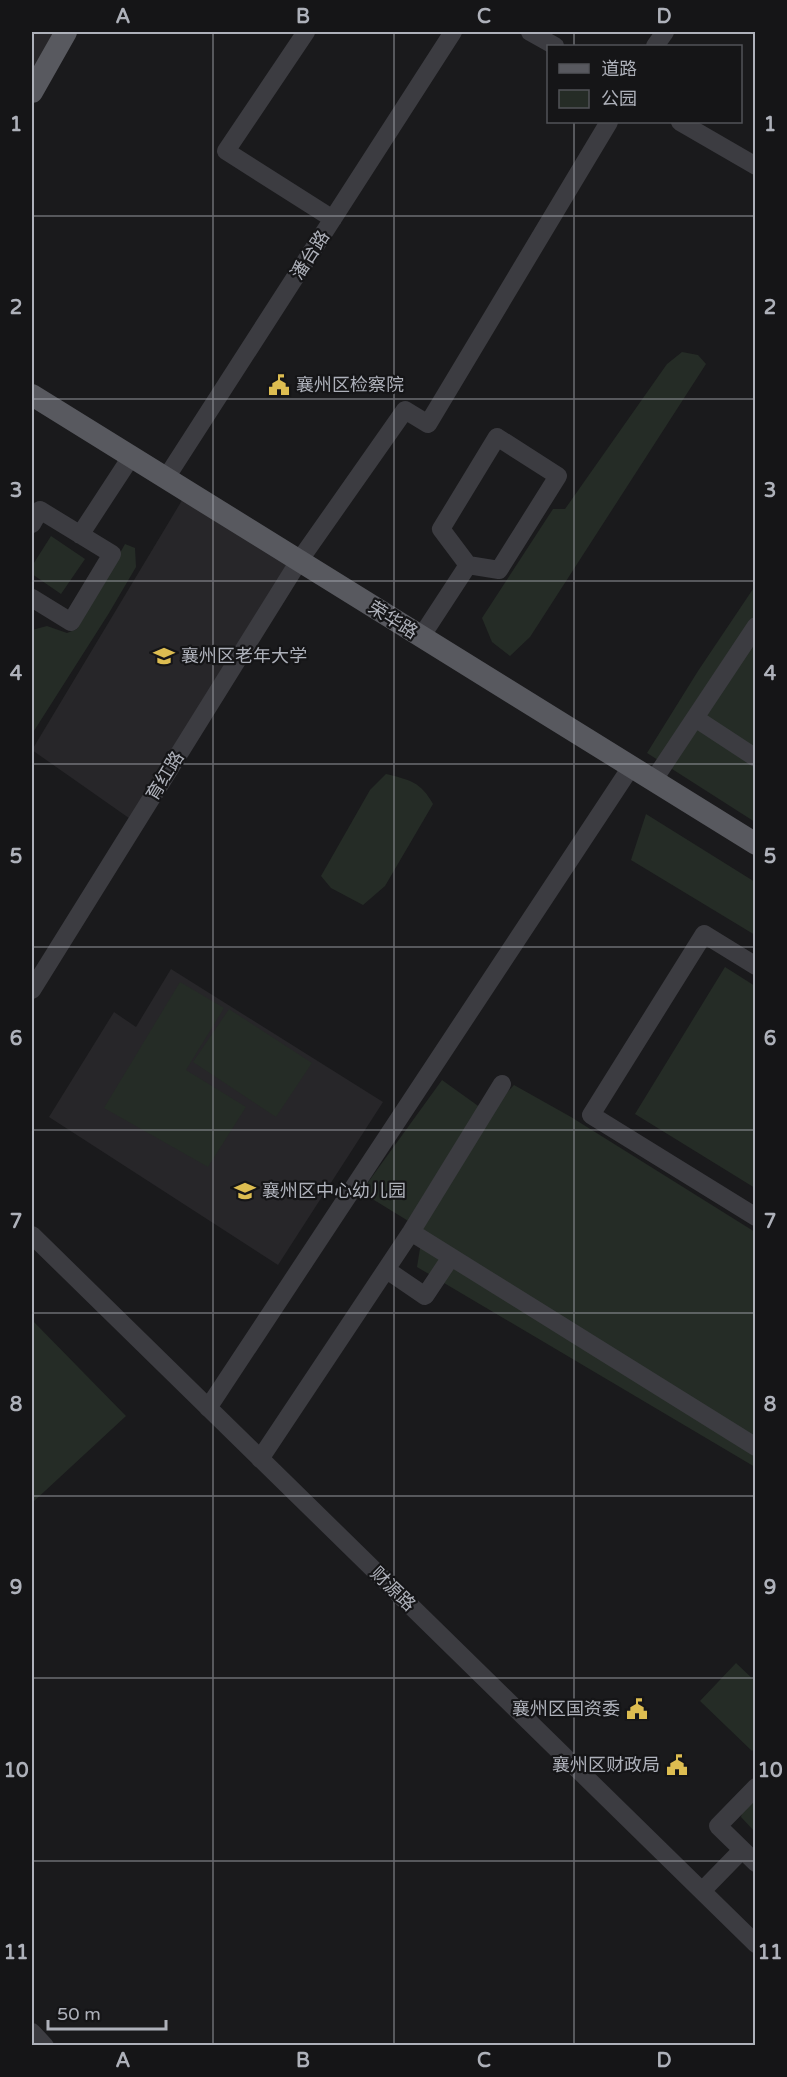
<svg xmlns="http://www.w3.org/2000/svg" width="787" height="2077" viewBox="0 0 787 2077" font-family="'Varela Round','Noto Sans SC',sans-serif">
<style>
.built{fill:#272629}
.green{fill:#252c26}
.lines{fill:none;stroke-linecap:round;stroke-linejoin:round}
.minor{stroke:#3c3c41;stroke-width:18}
.major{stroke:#58595f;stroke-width:22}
.grid{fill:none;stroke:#aeb1ba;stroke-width:1.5;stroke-opacity:0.55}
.labels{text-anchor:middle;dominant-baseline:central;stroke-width:4.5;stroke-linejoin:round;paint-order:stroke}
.street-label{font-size:18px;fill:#aeb1ba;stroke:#151517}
.poi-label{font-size:18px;fill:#aeb1ba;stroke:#151517;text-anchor:start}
.neatline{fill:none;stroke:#aeb1ba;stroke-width:2}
.grid-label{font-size:20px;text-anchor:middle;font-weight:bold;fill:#aeb1ba}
</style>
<rect width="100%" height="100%" fill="#1a1a1c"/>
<path class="built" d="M 32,32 L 55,32 L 32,73 Z
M 187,492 L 299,561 L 136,823 L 32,750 Z
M 171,969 L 383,1102 L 278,1265 L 49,1117 L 114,1012 L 136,1027 Z"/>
<path class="green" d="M 682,352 L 698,355 L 706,364 L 530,637 L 510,656 L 492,642 L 482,618 L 553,509 L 565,509 L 667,364 Z
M 51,536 L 85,559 L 61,594 L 32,574 L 32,566 Z
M 125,544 L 135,548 L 136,567 L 109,613 L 32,734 L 32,630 L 47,626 L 67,633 L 77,629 Z
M 755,586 L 755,822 L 647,753 L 698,671 Z
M 386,774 C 410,780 421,782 433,804 L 385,886 L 363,905 L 331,888 L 321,876 L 370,790 Z
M 646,814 L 755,882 L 755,935 L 631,860 Z
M 725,967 L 755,986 L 755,1188 L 635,1114 Z
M 180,982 L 224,1008 L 186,1070 L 246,1107 L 208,1167 L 104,1108 Z
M 229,1009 L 312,1063 L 276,1117 L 193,1062 Z
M 442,1080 L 488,1113 L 514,1085 L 571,1117 L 755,1232 L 755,1467 L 417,1267 L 423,1230 L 361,1192 Z
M 32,1320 L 126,1416 L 32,1503 Z
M 736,1663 L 755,1681 L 755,1748 L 752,1751 L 700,1701 Z
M 755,1796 L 755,1832 L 741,1817 L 743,1809 Z"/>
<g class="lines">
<path class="minor" d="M 306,32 L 226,151 L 333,219
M 530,32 L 555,46
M 655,46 L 665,32
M 680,122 L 756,166
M 497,437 L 558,476 L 499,570 L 468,565 L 441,529 Z
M 166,478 L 453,32
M 32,524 L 40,510 L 112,554 L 71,622 L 32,598
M 80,535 L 131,457
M 421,637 L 468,565
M 695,718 L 756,758
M 653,781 L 756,626
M 756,966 L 704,934 L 591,1115 L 756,1217
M 32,990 L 299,561 L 405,410 L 428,424 L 609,122
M 411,1232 L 756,1447
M 32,1235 L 756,1944
M 387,1270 L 425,1296 L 451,1257
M 208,1408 L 631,767
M 260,1459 L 411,1232 L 502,1084
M 756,1787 L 718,1826 L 756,1863
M 702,1891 L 742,1850
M 32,2032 L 45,2046"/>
<path class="major" d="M 32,92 L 66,32
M 32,395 L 756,844"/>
</g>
<path class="grid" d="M 213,32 L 213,2046M 394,32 L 394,2046M 574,32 L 574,46M 574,122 L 574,2046M 32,216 L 756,216M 32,399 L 756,399M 32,581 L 756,581M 32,764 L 756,764M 32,947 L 756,947M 32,1130 L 756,1130M 32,1313 L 756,1313M 32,1496 L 756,1496M 32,1678 L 756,1678M 32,1861 L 756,1861"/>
<defs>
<symbol id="civic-bare" viewBox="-9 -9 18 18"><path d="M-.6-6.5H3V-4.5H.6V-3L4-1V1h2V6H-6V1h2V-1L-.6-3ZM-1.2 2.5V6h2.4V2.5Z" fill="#ddbd51" stroke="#151517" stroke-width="2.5" paint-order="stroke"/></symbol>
<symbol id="university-bare" viewBox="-9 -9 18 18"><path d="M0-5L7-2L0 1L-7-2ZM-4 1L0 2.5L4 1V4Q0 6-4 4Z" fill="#ddbd51" stroke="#151517" stroke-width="2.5" paint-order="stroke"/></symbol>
<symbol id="school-bare" viewBox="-9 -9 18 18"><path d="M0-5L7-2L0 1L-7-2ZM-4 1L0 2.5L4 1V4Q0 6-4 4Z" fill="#ddbd51" stroke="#151517" stroke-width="2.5" paint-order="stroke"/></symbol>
</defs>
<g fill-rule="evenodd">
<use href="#civic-bare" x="264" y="370" width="30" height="30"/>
<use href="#university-bare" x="149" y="641" width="30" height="30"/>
<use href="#school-bare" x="230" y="1176" width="30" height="30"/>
<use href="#civic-bare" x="622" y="1694" width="30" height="30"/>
<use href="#civic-bare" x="662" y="1750" width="30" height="30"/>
</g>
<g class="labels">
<g class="street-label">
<text transform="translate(310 255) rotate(-57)">潘台路</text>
<text transform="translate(393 620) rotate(32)">荣华路</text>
<text transform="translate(165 776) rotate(-58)">育红路</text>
<text transform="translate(393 1589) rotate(44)">财源路</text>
</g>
<g class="poi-label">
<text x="296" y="385">襄州区检察院</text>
<text x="181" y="656">襄州区老年大学</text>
<text x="262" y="1191">襄州区中心幼儿园</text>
<text x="620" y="1709" text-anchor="end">襄州区国资委</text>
<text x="660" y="1765" text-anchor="end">襄州区财政局</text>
</g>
</g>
<rect width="787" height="2077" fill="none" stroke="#151517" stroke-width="66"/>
<rect x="547" y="45" width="195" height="78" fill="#151517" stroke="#525358" stroke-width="1.5"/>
<rect x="559" y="64" width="30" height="9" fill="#58595f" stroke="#525358" stroke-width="1.5"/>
<text x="601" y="75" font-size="18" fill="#aeb1ba">道路</text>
<rect x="559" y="90" width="30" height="18" fill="#252c26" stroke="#525358" stroke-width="1.5"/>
<text x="601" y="105" font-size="18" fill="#aeb1ba">公园</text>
<path d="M48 2020v9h118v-9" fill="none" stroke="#aeb1ba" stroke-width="3"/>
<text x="57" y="2020" font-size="18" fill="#aeb1ba" stroke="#151517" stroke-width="4.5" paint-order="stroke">50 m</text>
<rect x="33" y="33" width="721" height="2011" class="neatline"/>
<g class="grid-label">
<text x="123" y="23">A</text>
<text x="303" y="23">B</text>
<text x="484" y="23">C</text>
<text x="664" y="23">D</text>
<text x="16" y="131">1</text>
<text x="770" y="131">1</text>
<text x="16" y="314">2</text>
<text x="770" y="314">2</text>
<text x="16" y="497">3</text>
<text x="770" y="497">3</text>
<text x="16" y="680">4</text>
<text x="770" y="680">4</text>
<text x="16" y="863">5</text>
<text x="770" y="863">5</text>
<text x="16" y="1045">6</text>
<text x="770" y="1045">6</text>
<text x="16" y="1228">7</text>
<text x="770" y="1228">7</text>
<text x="16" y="1411">8</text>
<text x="770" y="1411">8</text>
<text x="16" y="1594">9</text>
<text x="770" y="1594">9</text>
<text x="16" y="1777">10</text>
<text x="770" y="1777">10</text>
<text x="16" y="1959">11</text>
<text x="770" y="1959">11</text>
<text x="123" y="2067">A</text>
<text x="303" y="2067">B</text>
<text x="484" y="2067">C</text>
<text x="664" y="2067">D</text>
</g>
</svg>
